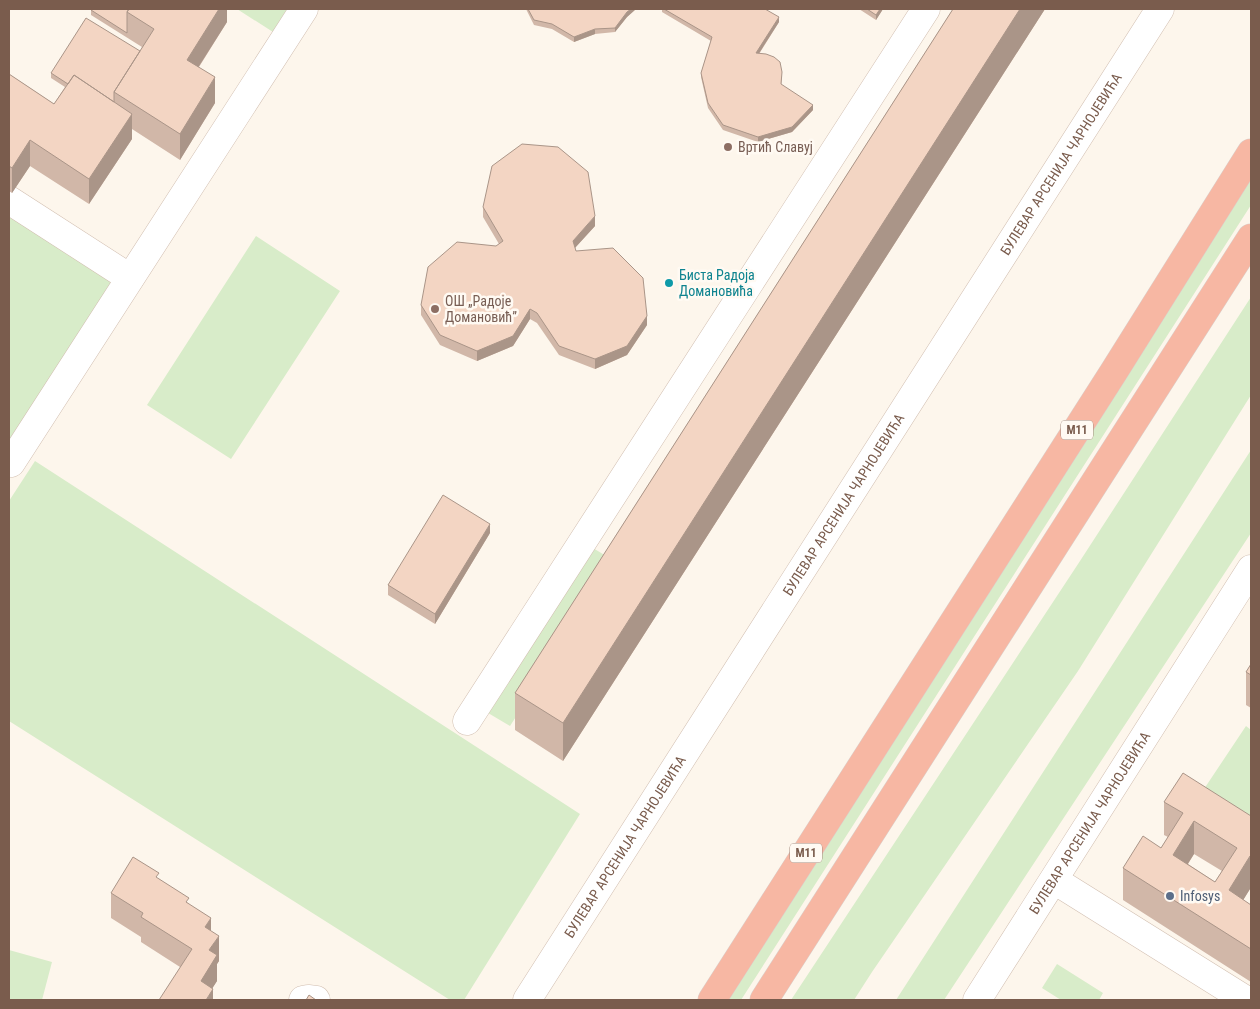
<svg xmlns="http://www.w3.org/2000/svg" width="1260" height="1009" viewBox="0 0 1260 1009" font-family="'Roboto Condensed',sans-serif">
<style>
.green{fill:#d8ecc9}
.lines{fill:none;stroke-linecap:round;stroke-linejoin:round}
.minor-casing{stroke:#d1beb0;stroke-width:29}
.highway-casing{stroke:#dad1cd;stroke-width:29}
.minor{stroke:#fff;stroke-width:28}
.highway{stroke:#f7b7a3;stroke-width:28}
.wall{fill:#d1b7a8;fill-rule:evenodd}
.shaded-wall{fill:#aa9588}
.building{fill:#f3d5c3;stroke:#aa9588;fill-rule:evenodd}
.education-dot{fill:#8d6e63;stroke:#fffaf3;stroke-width:2}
.culture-dot{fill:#0f9aa8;stroke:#fffaf3;stroke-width:2}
.service-dot{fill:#5c6f8a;stroke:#fffaf3;stroke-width:2}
.labels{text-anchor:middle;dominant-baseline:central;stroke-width:5;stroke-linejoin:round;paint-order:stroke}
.shield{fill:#fffaf3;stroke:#a28b7f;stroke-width:1}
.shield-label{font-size:12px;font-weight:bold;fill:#7a5c4d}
.education-label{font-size:14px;fill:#785e54;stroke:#fffaf3;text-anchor:start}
.street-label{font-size:14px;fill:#7a5c4d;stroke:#fffaf3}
.culture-label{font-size:14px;fill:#0d838f;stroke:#fffaf3;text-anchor:start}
.service-label{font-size:14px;fill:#4e5e75;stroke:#fffaf3;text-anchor:start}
</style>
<rect width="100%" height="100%" fill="#fdf6ec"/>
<path class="green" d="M 237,9 L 287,9 L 273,32 Z
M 1251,177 L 1251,205 L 741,1000 L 722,1000 Z
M 9,211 L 116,278 L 9,445 Z
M 256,236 L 340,291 L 231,459 L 147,405 Z
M 1251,297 L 1251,395 L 1078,671 L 872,972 L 854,1000 L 791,1000 L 1080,561 Z
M 1251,450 L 1251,533 L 944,1000 L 896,1000 Z
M 35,461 L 580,814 L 464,1000 L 450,1000 L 9,721 L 9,501 Z
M 588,545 L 616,562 L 510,726 L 483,710 Z
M 1246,726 L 1251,730 L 1251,830 L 1198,798 Z
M 9,950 L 52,962 L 42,1000 L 9,1000 Z
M 1057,964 L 1103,993 L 1099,1000 L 1061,1000 L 1042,988 Z"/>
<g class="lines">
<defs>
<g id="minor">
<path d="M 9,200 L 130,278"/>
<path d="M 11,463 L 304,9"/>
<path d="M 467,721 L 926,9"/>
<path d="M 1054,880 L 1246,1000"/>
<path d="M 303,1000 L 308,999 L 316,1000"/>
<path id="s1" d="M 527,1000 L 1160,9"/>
<path id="s2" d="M 977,1000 L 1251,569"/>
</g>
<path id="highway" d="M 712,1000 L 1113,373 L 1251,153
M 764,1000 L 1251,238"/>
</defs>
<use href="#minor" class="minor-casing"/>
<use href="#highway" class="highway-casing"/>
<use href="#minor" class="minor"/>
<use href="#highway" class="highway"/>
</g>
<path class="wall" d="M 227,9 L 227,22 L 199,67 L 215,103 L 180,160 L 132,129 L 132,139 L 89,204 L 30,166 L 12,193 L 9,191 L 9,74 L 54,104 L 65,87 L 51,78 L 51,73 L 140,51 L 142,47 L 91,15 L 91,10 Z
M 526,9 L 636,9 L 627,17 L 615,32 L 595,34 L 574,42 L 552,29 L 534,25 Z
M 662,9 L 765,9 L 779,22 L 759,54 L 782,77 L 781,85 L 813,110 L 792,132 L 758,142 L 723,130 L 708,108 L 701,77 L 701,73 L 711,41 L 662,12 Z
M 859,9 L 883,9 L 876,20 Z
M 953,9 L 1045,9 L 563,761 L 515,730 L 515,693 Z
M 483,207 L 595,226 L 575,248 L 576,251 L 647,325 L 627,355 L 595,369 L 559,355 L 537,323 L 530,319 L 513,346 L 477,361 L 440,345 L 421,315 L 421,305 L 499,244 L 483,217 Z
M 490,533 L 435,624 L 388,595 L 388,585 Z
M 1251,664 L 1251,708 L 1246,705 L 1246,672 Z
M 1164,802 L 1251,816 L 1251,890 L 1250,889 L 1243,900 L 1251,905 L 1251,982 L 1123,900 L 1123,868 L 1161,848 L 1168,837 L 1164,835 ZM 1194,854 L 1222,871 L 1215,882 L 1188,864 Z
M 159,879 L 189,904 L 211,931 L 219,961 L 217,964 L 217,981 L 212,988 L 213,1000 L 180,967 L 141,942 L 141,937 L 111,918 L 111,893 Z"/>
<path class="shaded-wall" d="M 219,9 L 227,9 L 227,22 L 187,85 L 187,60 Z
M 631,9 L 636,9 L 627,17 L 615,32 L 615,28 L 627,12 Z
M 880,9 L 883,9 L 876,20 L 876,15 Z
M 1020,9 L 1045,9 L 563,761 L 563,723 Z
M 779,17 L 779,22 L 756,58 L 756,53 Z
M 595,29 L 595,34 L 574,42 L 574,37 Z
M 215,77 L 215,103 L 180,160 L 180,134 Z
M 813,105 L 813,110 L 792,132 L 758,142 L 758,137 Z
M 132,114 L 132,139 L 89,204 L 89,179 Z
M 30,140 L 30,166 L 12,193 L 12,168 Z
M 595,216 L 595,226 L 573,250 L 573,241 Z
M 530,309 L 530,319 L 513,346 L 477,361 L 477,351 Z
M 647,316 L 647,325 L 627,355 L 595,369 L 595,359 Z
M 490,524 L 490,533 L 435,624 L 435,614 Z
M 1194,821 L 1194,854 L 1173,887 L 1173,855 Z
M 1250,856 L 1250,889 L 1229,923 L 1229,890 Z
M 211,918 L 211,943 L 205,927 Z
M 219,936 L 219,961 L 217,964 L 217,981 L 205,1000 L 201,981 L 209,950 Z
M 213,989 L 213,1000 L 206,1000 Z"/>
<path class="building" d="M 92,9 L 129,9 L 127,12 L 127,33 L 91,10 Z
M 129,9 L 219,9 L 187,60 L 215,77 L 180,134 L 114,92 L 154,29 L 127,12 Z
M 528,9 L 631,9 L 627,12 L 615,28 L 595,29 L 574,37 L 552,24 L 534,20 Z
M 664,9 L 765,9 L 779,17 L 756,53 L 766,54 L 774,57 L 780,62 L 782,72 L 781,84 L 813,105 L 792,127 L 758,137 L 723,125 L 708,103 L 701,73 L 712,37 Z
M 867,9 L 880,9 L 876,15 Z
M 953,9 L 1020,9 L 563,723 L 515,693 Z
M 86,18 L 140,51 L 114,92 L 114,102 L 74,75 L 68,84 L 51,73 Z
M 9,74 L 54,104 L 74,75 L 132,114 L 89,179 L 30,140 L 12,168 L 9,166 Z
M 522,144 L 558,147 L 588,172 L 595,216 L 573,241 L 576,251 L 613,248 L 643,278 L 647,316 L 627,346 L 595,359 L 559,346 L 537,313 L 530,309 L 513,336 L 477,351 L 440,335 L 421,305 L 428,267 L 457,242 L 496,246 L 503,241 L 483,207 L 492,166 Z
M 443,495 L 490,524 L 435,614 L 388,585 Z
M 1251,664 L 1251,675 L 1246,672 Z
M 1183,773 L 1251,816 L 1251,857 L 1250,856 L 1229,890 L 1251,905 L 1251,949 L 1123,868 L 1143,836 L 1161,848 L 1183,813 L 1164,802 ZM 1194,821 L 1237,848 L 1215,882 L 1173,855 Z
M 133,857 L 159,873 L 156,877 L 189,898 L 186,902 L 211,918 L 205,927 L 219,936 L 209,950 L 217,955 L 201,981 L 213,989 L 206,1000 L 159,1000 L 192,949 L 141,917 L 143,913 L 111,893 Z
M 309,995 L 316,1000 L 306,1000 Z"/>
<g class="education-dot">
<circle cx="728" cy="147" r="5"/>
<circle cx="435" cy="309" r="5"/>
</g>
<circle class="culture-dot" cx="669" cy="283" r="5"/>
<circle class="service-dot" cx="1170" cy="896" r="5"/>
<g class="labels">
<g class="shield">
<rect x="1061" y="420.5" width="32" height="19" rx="4"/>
<rect x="790" y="843.5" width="32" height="19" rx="4"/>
</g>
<g class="shield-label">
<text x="1077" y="430">M11</text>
<text x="806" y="853">M11</text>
</g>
<g class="education-label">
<text x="738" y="147">Вртић Славуј</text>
<text x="445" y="301">ОШ „Радоје<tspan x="445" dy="16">Домановић”</tspan></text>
</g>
<g class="street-label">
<text stroke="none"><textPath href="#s1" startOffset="992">БУЛЕВАР АРСЕНИЈА ЧАРНОЈЕВИЋА</textPath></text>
<text stroke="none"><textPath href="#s1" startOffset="588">БУЛЕВАР АРСЕНИЈА ЧАРНОЈЕВИЋА</textPath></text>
<text stroke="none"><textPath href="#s2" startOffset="210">БУЛЕВАР АРСЕНИЈА ЧАРНОЈЕВИЋА</textPath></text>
<text stroke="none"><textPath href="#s1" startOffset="182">БУЛЕВАР АРСЕНИЈА ЧАРНОЈЕВИЋА</textPath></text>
</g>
<g class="culture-label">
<text x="679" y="275">Биста Радоја<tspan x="679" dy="16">Домановића</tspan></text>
</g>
<g class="service-label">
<text x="1180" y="896">Infosys</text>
</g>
</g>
<rect width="1260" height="1009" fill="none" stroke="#7a5c4d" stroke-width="20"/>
</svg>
